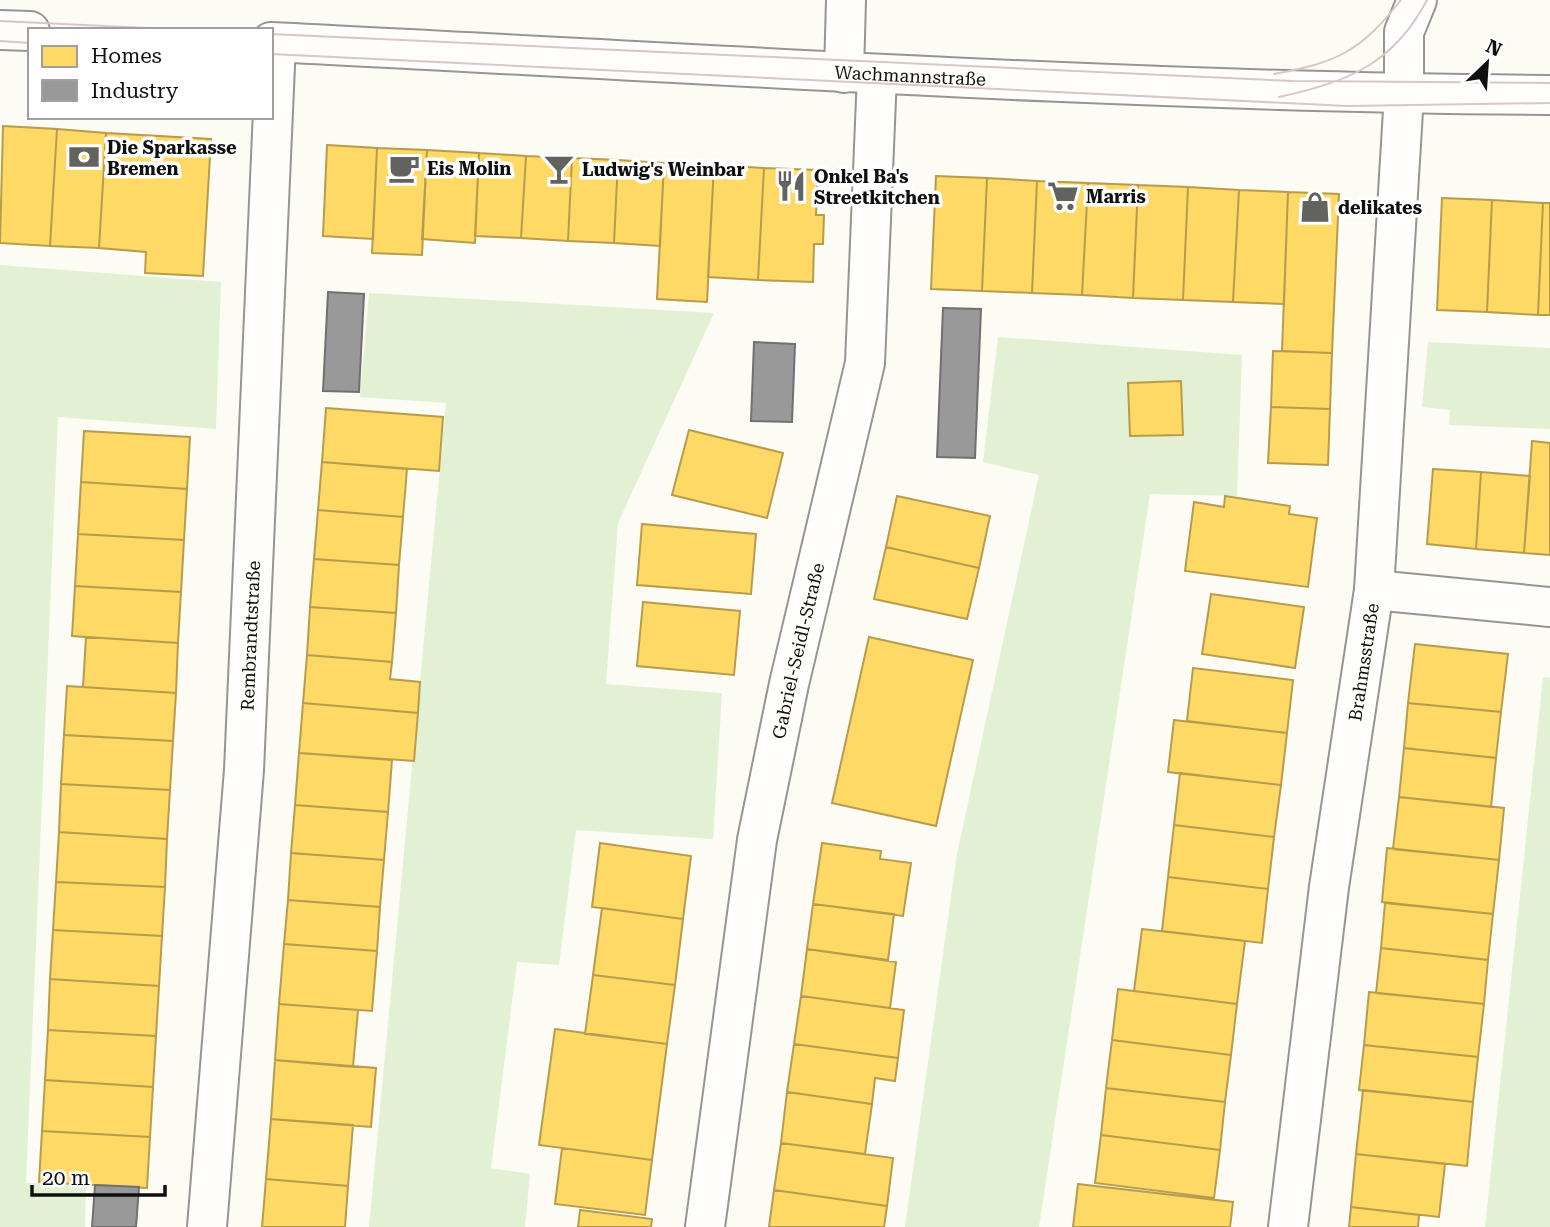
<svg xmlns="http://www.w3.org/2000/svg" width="1550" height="1227" viewBox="0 0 1550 1227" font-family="'Roboto Serif',serif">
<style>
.green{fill:#e2f1d4}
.homes{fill:#ffd966;stroke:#b79c4c;stroke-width:2}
.industry{fill:#999;stroke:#707070;stroke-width:2}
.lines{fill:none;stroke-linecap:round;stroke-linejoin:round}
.minor-casing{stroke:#969592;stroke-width:42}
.minor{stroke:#fffefd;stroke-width:38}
.tram{stroke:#d8c7c4;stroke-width:2}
.labels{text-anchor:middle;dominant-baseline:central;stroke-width:7;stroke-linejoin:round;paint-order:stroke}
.street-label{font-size:18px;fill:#0f0f0f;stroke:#fff}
.poi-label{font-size:18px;font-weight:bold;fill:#0f0f0f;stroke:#fff;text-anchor:start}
</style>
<rect width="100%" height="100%" fill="#fcfbf4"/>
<path class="green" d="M 0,265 L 221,282 L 216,429 L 58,417 L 26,1183 L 86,1185 L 85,1227 L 0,1227 Z
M 369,293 L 714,313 L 618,523 L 606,684 L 722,693 L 713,839 L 576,830 L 559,965 L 517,962 L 491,1168 L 530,1174 L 525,1227 L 369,1227 L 446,403 L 360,397 Z
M 998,337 L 1242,355 L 1237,496 L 1150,494 L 1039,1227 L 905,1227 L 957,854 L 1039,475 L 983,462 Z
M 1428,342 L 1550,348 L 1550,429 L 1449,425 L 1450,410 L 1422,407 Z
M 1543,677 L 1550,678 L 1550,1227 L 1485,1227 Z"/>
<path class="homes" d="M 3,126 L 57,129 L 50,246 L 0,243 Z
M 57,129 L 106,133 L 99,248 L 50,246 Z
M 106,133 L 211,139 L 203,276 L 145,273 L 146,252 L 99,248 Z
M 327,145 L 377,148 L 373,239 L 323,236 Z
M 377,148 L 427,150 L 422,255 L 372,253 Z
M 427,150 L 479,153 L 475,243 L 422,239 Z
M 479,153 L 526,156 L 521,238 L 475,236 Z
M 526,156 L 572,158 L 568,241 L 521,238 Z
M 572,158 L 618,160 L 614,243 L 568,241 Z
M 618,160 L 664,163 L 660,246 L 614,243 Z
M 664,163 L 714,165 L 707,302 L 657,299 Z
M 714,165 L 764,168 L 758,280 L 708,277 Z
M 764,168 L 818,170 L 816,215 L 824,215 L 823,244 L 814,244 L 813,282 L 758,280 Z
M 936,176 L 987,178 L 982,291 L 931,289 Z
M 987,178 L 1037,181 L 1032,293 L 982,291 Z
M 1037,181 L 1088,183 L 1082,295 L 1032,293 Z
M 1088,183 L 1138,185 L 1133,298 L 1082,295 Z
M 1138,185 L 1188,187 L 1183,300 L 1133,298 Z
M 1188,187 L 1239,190 L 1233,302 L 1183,300 Z
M 1239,190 L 1288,192 L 1284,304 L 1233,302 Z
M 1288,192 L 1339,194 L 1332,353 L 1282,351 Z
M 1442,198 L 1492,200 L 1487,312 L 1437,310 Z
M 1492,200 L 1543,203 L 1538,315 L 1487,312 Z
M 1543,203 L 1550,203 L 1550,315 L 1538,315 Z
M 1273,351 L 1332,353 L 1330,409 L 1271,407 Z
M 1181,381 L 1183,435 L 1130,436 L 1128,383 Z
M 1271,407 L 1330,409 L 1328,465 L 1268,463 Z
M 326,408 L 443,417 L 439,471 L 322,462 Z
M 689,430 L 783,453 L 767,518 L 672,495 Z
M 84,431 L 190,437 L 187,489 L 81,482 Z
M 1532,441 L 1550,443 L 1550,555 L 1524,553 Z
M 322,462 L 407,469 L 403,517 L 318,510 Z
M 1433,469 L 1481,472 L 1476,549 L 1427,544 Z
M 1481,472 L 1530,476 L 1524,553 L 1476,549 Z
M 81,482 L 187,489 L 184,540 L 78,534 Z
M 897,496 L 990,516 L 979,568 L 886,547 Z
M 1225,496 L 1290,506 L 1289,514 L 1317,518 L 1308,587 L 1185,571 L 1194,502 L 1224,507 Z
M 318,510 L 403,517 L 399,565 L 314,559 Z
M 642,524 L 756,534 L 751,594 L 637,585 Z
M 78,534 L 184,540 L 181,592 L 75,586 Z
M 886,547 L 979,568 L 967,619 L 874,599 Z
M 314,559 L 399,565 L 396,613 L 310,607 Z
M 75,586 L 181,592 L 178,643 L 72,636 Z
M 1211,594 L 1304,607 L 1295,668 L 1202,654 Z
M 643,602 L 740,611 L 734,675 L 637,666 Z
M 310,607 L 396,613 L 392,662 L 307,655 Z
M 86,637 L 178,643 L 176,693 L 83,687 Z
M 869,637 L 973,660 L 936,826 L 832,803 Z
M 1415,644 L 1508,654 L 1501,712 L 1408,703 Z
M 307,655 L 392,662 L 390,679 L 420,682 L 418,713 L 303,703 Z
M 1193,668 L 1293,680 L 1287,733 L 1187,721 Z
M 67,686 L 176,693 L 173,741 L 64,735 Z
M 303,703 L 418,713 L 414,761 L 299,753 Z
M 1408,703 L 1501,712 L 1496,758 L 1404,748 Z
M 1174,720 L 1287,733 L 1281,785 L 1168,772 Z
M 64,735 L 173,741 L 170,790 L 61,784 Z
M 1404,748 L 1496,758 L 1491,807 L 1399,797 Z
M 299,753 L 392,760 L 388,812 L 295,805 Z
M 1180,773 L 1281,785 L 1274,837 L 1174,825 Z
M 61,784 L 170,790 L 167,839 L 59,832 Z
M 1399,797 L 1504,808 L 1499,860 L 1393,849 Z
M 295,805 L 388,812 L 384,860 L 291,853 Z
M 1174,825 L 1274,837 L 1268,889 L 1168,877 Z
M 59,832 L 167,839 L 165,887 L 56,882 Z
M 600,843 L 691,856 L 683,919 L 592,907 Z
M 822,843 L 881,851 L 880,859 L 911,863 L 903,916 L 813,904 Z
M 1387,848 L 1499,860 L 1493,914 L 1382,902 Z
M 291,853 L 384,860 L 380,907 L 288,900 Z
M 1168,877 L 1268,889 L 1262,943 L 1162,931 Z
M 56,882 L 165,887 L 162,936 L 53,930 Z
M 288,900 L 380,907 L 377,951 L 284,944 Z
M 1385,903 L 1493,914 L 1488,960 L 1381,948 Z
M 813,904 L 894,914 L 888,960 L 807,949 Z
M 602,908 L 683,919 L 675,985 L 593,975 Z
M 1142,929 L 1245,941 L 1237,1004 L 1134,991 Z
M 53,930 L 162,936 L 159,986 L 50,979 Z
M 284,944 L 377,951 L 372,1011 L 279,1004 Z
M 1381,948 L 1488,960 L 1484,1004 L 1376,993 Z
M 807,949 L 896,962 L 890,1008 L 801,996 Z
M 593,975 L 675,985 L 667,1044 L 585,1034 Z
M 50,979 L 159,986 L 156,1036 L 48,1030 Z
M 1118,989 L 1237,1004 L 1231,1055 L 1112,1040 Z
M 1369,992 L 1484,1004 L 1478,1057 L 1364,1045 Z
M 801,996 L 904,1010 L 898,1058 L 794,1044 Z
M 279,1004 L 358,1010 L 353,1067 L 275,1060 Z
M 555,1029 L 667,1044 L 652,1160 L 539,1145 Z
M 48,1030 L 156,1036 L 153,1087 L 45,1080 Z
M 1112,1040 L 1231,1055 L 1225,1102 L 1106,1088 Z
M 794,1044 L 898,1058 L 895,1081 L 875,1078 L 872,1104 L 787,1092 Z
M 1364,1045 L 1478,1057 L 1473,1102 L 1359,1090 Z
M 275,1060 L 376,1068 L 371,1127 L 271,1119 Z
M 45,1080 L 153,1087 L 150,1137 L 42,1131 Z
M 1106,1088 L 1225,1102 L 1220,1150 L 1101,1135 Z
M 1363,1090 L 1473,1102 L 1467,1166 L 1356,1154 Z
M 787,1092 L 872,1104 L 865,1154 L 781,1143 Z
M 271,1119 L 353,1125 L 348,1186 L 266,1179 Z
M 42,1131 L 150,1137 L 147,1188 L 39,1182 Z
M 1101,1135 L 1220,1150 L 1214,1198 L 1095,1183 Z
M 781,1143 L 893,1158 L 887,1206 L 774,1190 Z
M 562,1148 L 652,1160 L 645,1215 L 555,1204 Z
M 1356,1154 L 1445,1164 L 1439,1217 L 1351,1207 Z
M 266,1179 L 348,1186 L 345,1227 L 262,1227 Z
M 1078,1184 L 1233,1202 L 1230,1227 L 1073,1227 Z
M 774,1190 L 887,1206 L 884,1227 L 769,1227 Z
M 1351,1207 L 1419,1215 L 1418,1227 L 1349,1227 Z
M 580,1210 L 652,1219 L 651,1227 L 578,1227 Z"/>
<path class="industry" d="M 328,292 L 364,294 L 359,392 L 323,391 Z
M 943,308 L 981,309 L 975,458 L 937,457 Z
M 754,342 L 795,344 L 792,422 L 751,421 Z
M 95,1185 L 139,1187 L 136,1227 L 92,1227 Z"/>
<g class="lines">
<defs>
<g id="minor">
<path d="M 0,30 L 30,31"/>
<path id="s1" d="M 271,42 C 698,63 1123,92 1550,95"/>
<path d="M 844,73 L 846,0"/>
<path d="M 1374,590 L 1550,607"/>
<path id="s2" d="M 207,1227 L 244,770 L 276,43"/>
<path id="s3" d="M 705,1227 L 757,840 L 789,684 L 865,363 L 877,75"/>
<path id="s4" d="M 1288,1227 L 1329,887 L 1374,590 L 1404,94 L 1404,32 L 1417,0"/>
</g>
</defs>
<use href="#minor" class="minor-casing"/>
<use href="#minor" class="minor"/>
<path class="tram" d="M 0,21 L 189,30
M 271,34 L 1293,81 L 1550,83
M 0,41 L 30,43
M 271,54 L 1347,106 L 1550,103
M 1274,74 C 1338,62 1360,52 1401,0
M 1279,97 C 1347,82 1393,65 1427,0"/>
</g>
<defs>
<symbol id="bank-bare" viewBox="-9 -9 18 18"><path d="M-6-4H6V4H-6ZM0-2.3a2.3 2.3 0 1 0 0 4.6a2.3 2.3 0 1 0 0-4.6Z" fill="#62625f" stroke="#fff" stroke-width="2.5" paint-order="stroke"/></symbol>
<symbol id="cafe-bare" viewBox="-9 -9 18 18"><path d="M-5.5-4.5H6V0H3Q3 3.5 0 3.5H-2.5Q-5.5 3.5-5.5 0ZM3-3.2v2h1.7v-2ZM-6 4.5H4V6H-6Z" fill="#62625f" stroke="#fff" stroke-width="2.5" paint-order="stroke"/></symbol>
<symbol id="bar-bare" viewBox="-9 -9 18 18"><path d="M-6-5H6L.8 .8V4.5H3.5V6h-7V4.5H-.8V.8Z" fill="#62625f" stroke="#fff" stroke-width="2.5" paint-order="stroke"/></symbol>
<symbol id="restaurant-bare" viewBox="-9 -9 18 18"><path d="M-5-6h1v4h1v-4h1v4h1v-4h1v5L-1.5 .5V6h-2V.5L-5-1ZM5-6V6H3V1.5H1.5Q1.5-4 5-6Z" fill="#62625f" stroke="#fff" stroke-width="2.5" paint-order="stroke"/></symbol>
<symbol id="supermarket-bare" viewBox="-9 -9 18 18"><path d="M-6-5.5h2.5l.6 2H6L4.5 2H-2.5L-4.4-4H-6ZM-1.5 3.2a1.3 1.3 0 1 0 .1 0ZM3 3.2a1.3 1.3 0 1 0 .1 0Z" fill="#62625f" stroke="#fff" stroke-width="2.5" paint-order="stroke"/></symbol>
<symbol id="shop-bare" viewBox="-9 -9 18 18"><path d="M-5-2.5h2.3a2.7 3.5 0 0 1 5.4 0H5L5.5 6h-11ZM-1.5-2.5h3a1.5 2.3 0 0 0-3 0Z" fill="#62625f" stroke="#fff" stroke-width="2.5" paint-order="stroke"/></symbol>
</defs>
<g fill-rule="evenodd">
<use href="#bank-bare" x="62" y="135" width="44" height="44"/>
<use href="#cafe-bare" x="382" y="146" width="44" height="44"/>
<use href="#bar-bare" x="537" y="147" width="44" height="44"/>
<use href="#restaurant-bare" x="769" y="164" width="44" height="44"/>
<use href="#supermarket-bare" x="1041" y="174" width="44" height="44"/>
<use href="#shop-bare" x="1293" y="185" width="44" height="44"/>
</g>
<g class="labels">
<g class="street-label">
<text stroke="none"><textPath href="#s1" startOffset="640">Wachmannstraße</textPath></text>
<text stroke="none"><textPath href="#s2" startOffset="593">Rembrandtstraße</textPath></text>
<text stroke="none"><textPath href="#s3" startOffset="584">Gabriel-Seidl-Straße</textPath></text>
<text stroke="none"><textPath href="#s4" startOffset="570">Brahmsstraße</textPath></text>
</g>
<g class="poi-label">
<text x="107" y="147">Die Sparkasse<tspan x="107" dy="21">Bremen</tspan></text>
<text x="427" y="168">Eis Molin</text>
<text x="582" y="169">Ludwig's Weinbar</text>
<text x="814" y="176">Onkel Ba's<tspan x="814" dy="21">Streetkitchen</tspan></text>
<text x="1086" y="196">Marris</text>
<text x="1338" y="207">delikates</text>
</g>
</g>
<rect x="28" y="28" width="245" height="91" fill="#ffffff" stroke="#9f9f9f" stroke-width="2"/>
<rect x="42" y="46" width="35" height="21" fill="#ffd966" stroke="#9f9f9f" stroke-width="2"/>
<text x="91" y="63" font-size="21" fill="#0f0f0f">Homes</text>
<rect x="42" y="80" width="35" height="21" fill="#999999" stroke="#9f9f9f" stroke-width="2"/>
<text x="91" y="98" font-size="21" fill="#0f0f0f">Industry</text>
<g transform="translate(1487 63) rotate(25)" stroke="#ffffff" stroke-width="5" paint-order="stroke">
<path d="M0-5L12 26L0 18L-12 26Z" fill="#0f0f0f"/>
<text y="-10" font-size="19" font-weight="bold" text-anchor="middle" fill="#0f0f0f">N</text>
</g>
<path d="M32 1185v10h133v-10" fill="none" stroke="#0f0f0f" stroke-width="3.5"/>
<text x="42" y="1185" font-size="21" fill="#0f0f0f" stroke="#ffffff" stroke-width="5" paint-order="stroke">20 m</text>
</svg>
